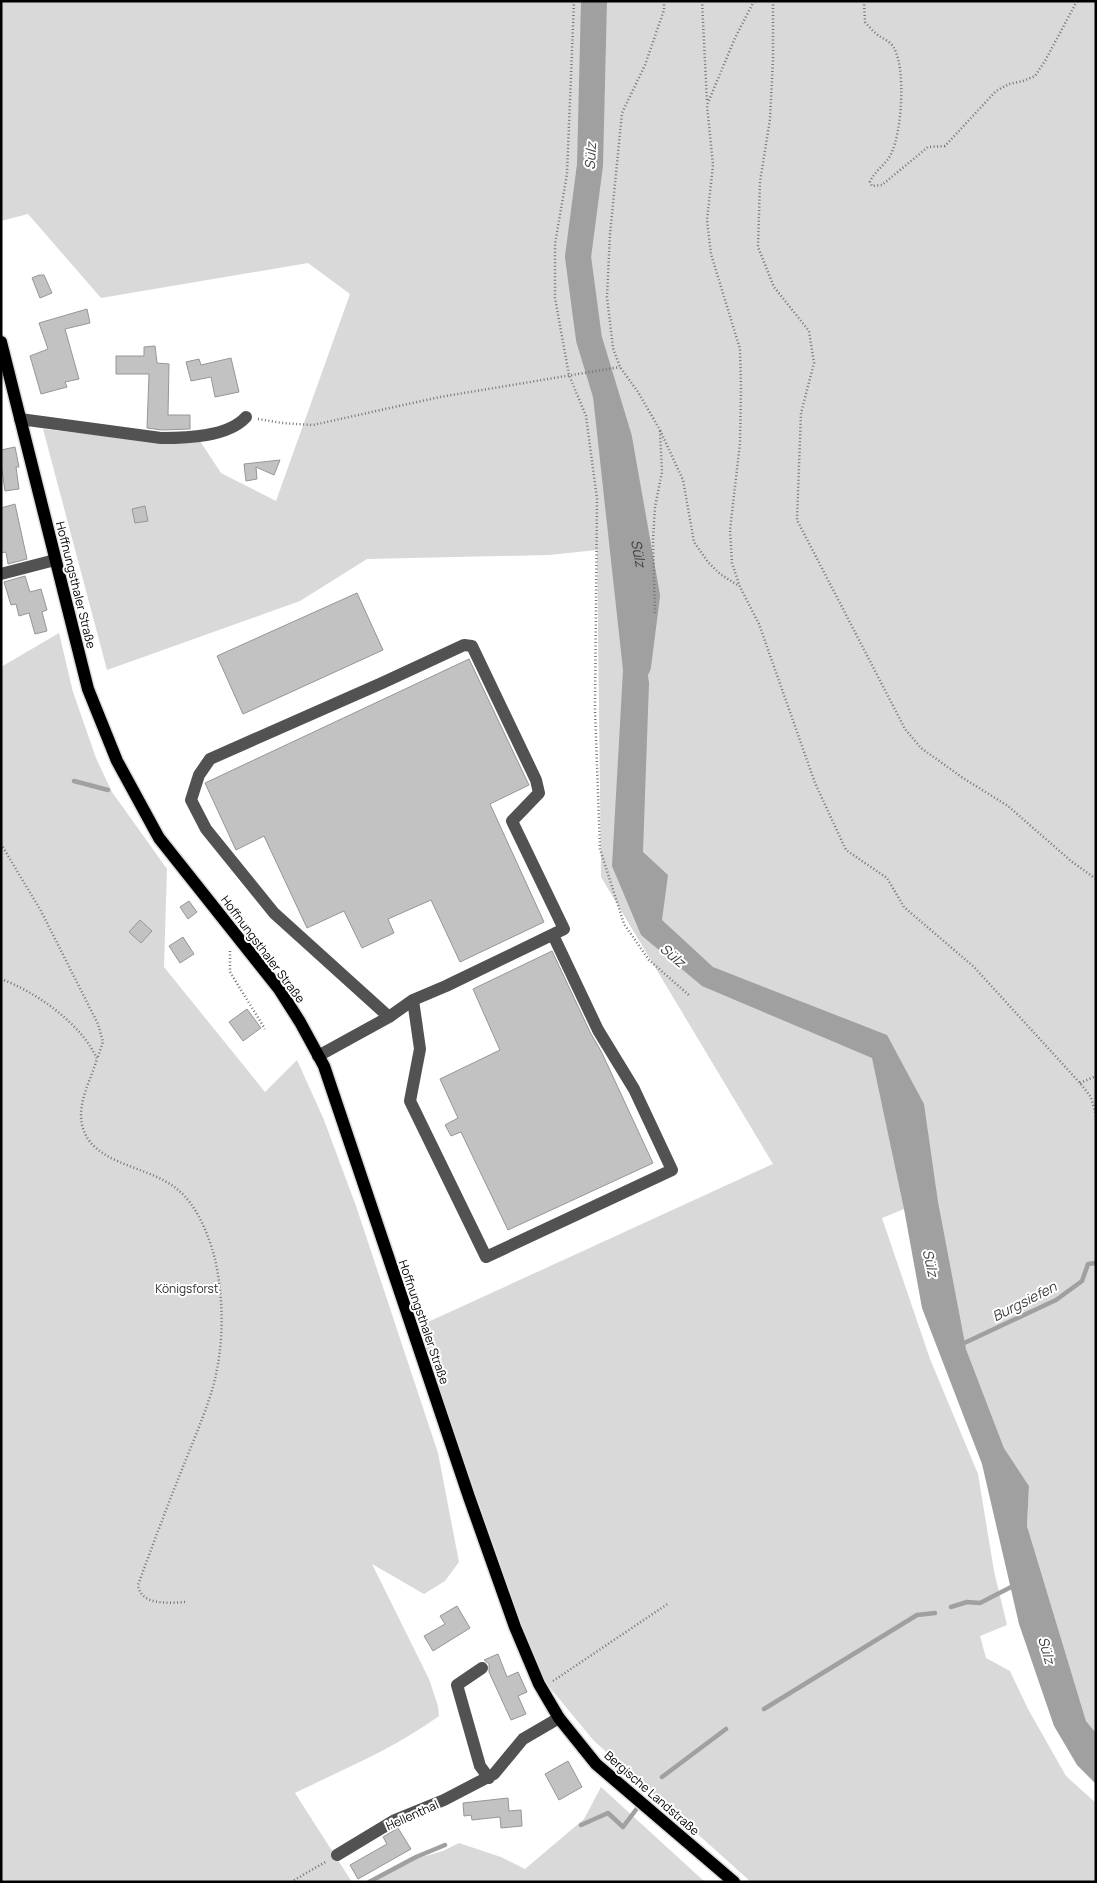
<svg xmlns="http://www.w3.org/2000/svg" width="1097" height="1883" viewBox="0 0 1097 1883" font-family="Manrope,sans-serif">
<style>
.green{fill:#d9d9d9}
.water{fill:#a0a0a0}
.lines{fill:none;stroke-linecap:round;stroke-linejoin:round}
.stream{stroke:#a0a0a0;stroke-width:4.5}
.river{stroke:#a0a0a0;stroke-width:26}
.building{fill:#c2c2c2;stroke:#969696}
.major-casing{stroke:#dbdbdb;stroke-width:15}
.path{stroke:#747474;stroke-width:2.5;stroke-dasharray:1 2.5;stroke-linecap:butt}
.minor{stroke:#525252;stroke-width:12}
.major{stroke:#000;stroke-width:12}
.labels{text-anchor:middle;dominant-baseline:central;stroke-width:4;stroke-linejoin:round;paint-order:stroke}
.street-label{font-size:12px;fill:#000;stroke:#fff}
.park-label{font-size:12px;fill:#303030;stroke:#fff}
.water-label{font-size:14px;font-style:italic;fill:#414141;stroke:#fff}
</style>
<rect width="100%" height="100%" fill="#fff"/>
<path class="green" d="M 1,1 L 1096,1 L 1096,1733 L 1086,1721 L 1027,1526 L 1029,1486 L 1004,1448 L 966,1349 L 904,1209 L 882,1218 L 930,1359 L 978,1474 L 994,1571 L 1007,1625 L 980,1636 L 986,1658 L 1010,1671 L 1028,1709 L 1066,1776 L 1096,1803 L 1096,1882 L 751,1882 L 594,1741 L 546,1683 L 520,1620 L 417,1327 L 773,1164 L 601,877 L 597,550 L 549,555 L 367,559 L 300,601 L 107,670 L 43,429 L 161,442 L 200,441 L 221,473 L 276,501 L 350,294 L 308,263 L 101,298 L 28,214 L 1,221 Z
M 59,633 L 73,692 L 96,758 L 112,792 L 167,869 L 164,967 L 265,1092 L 297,1060 L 324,1120 L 356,1206 L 438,1453 L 459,1562 L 445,1581 L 424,1594 L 372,1564 L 429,1679 L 438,1706 L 439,1716 C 395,1748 344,1769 295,1793 L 352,1882 L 1,1882 L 1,667 Z
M 601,1787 L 705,1882 L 369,1882 L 401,1863 L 443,1851 L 459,1843 L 501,1857 L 525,1869 L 584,1819 Z"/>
<path class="water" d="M 612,375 L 632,563 L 649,683 L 643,852 L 668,875 L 662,920 L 713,967 L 887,1035 L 924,1104 L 938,1202 L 966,1349 L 1004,1448 L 1029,1486 L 1027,1526 L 1086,1721 L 1096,1733 L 1096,1784 L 1077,1765 L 1054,1726 L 1019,1624 L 982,1464 L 922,1308 L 904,1209 L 872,1058 L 702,986 L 641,935 L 612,866 L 623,670 L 591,378 Z"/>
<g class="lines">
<path class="stream" d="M 74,781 L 108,790
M 960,1345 L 1056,1300 L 1082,1281 L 1088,1264 L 1096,1263
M 951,1607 L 967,1602 L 980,1603 L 1015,1585
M 764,1709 L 917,1615 L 935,1613
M 662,1777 L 726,1729
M 581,1825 L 608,1813 L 623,1827 L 638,1807
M 369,1882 L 416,1857 L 445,1845"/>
<path class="river" id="s1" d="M 594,1 L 590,165 L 578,257 L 589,339 L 619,438 L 647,596 L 638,666"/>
</g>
<path class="building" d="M 39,275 L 44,275 L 52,293 L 40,298 L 32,278 Z
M 87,309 L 90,323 L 65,329 L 79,379 L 65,382 L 67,387 L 41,394 L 30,356 L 48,349 L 39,323 Z
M 155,346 L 157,363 L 169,364 L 168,415 L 190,415 L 190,429 L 162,430 L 147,428 L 149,374 L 116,374 L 116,356 L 144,356 L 144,347 Z
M 231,358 L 239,392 L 215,397 L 211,377 L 191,381 L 186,362 L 199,359 L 201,365 Z
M 15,447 L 19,467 L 16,467 L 19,489 L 5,491 L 1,464 L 1,450 Z
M 280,460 L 274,475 L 256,467 L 257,479 L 246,481 L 244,464 Z
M 15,504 L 27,559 L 8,564 L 6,552 L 1,553 L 1,508 Z
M 145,506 L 148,521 L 135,523 L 132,509 Z
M 25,576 L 30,592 L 41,589 L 47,610 L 42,612 L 47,631 L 35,634 L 29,613 L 19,616 L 16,604 L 11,605 L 4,582 Z
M 357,593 L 383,650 L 243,714 L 217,656 Z
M 469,659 L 528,783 L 529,785 L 490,804 L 544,922 L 460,962 L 431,900 L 388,919 L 394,933 L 362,948 L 344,911 L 307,928 L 264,836 L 236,850 L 205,783 Z
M 189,901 L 197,912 L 188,919 L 180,907 Z
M 140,920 L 152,931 L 141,943 L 129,932 Z
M 183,937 L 194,954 L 180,963 L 169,946 Z
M 552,951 L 591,1034 L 601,1051 L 653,1163 L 508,1230 L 461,1132 L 451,1136 L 445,1125 L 458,1118 L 440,1079 L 500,1050 L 473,989 Z
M 247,1009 L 261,1028 L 243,1041 L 229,1022 Z
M 457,1606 L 470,1628 L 433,1651 L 424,1636 L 445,1624 L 440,1616 Z
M 498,1654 L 507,1677 L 518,1672 L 527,1692 L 518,1696 L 526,1714 L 511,1720 L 489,1672 L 489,1664 L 484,1660 Z
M 568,1761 L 582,1787 L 559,1800 L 545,1774 Z
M 508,1798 L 509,1811 L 521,1810 L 522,1826 L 501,1828 L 500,1817 L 472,1820 L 471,1815 L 464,1816 L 463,1803 Z
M 398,1828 L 411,1849 L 358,1879 L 350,1865 L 387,1844 L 383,1837 Z"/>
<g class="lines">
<defs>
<path id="major" d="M 1,342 L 88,689 L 117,761 L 159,838 L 279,989 L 300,1022 L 324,1066 L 469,1497 L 515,1627 L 539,1684 L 559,1718 L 596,1764 L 734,1882"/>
</defs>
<use href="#major" class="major-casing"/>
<path class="path" d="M 574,1 L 567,174 L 555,244 L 555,298 L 569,375 L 586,416 L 597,499 L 595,709 L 600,849 L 624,924 L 649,960 L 690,996
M 664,1 L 664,10 L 645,65 L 622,113 L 610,234 L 607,297 L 613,348 L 620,367 L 638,392 L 660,430 L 683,480 L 694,542 L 708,562 L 720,574 L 739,586
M 702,1 L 707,102
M 754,1 L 735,38 L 707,105 L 713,165 L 707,220 L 711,254 L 740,349 L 741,389 L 740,443 L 730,530 L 732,563 L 740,587 L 759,624 L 815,783 L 846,850 L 887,878 L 904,907 L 974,967 L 1080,1083 L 1091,1097 L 1096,1115
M 773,1 L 773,60 L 770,119 L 760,182 L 758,247 L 774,287 L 809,331 L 814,363 L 801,413 L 797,520 L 905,729 L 921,748 L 963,778 L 1008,806 L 1071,861 L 1096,879
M 864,1 L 865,22 C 869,27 874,32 879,36 C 884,39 891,42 894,48 C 906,69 902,132 891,154 C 886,165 874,171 870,182 L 872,186 L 882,185 L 928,147 L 945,146 L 996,91 L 1009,84 L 1023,81 L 1035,76 L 1045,61 L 1077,1
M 258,419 L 282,423 L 313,425 L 440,397 L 620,367
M 655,613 L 653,540 L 655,507 L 662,472 L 660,431
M 1,844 L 41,911 L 98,1024 L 103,1042 L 97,1059
M 230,951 L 230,972 L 265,1029
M 1,979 C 36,992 82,1024 97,1059 C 92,1076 82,1094 81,1113 C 80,1166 148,1163 178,1190 C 197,1205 209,1236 215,1259 C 224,1300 224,1343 214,1383 C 206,1413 192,1443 181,1472 C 166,1509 152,1547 138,1585 C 141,1606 169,1603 185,1602
M 1080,1083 L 1096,1076
M 553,1681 L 669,1603
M 291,1882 L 327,1861"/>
<path class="minor" d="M 20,419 L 161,438 C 187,438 228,437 246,417
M 1,574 L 55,560
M 413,1000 L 420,1049 L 410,1101 L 486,1257 L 672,1170 L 634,1089 L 598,1030 L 553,935
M 318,1056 L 389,1017 L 413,1000 L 446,986 L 564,929 L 512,821 L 539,793 L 536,780 L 472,646 L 464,645 L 382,683 L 210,759 L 199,775 L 191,800 L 206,829 L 274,913 L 389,1017
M 482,1668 L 457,1685 L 480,1766 L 489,1778
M 337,1855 L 395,1820 L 444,1800 L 494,1774 L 523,1739 L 559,1718"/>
<use href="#major" class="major"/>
</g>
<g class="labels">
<g class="street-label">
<text transform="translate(76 585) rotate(76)">Hoffnungsthaler Straße</text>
<text transform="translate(263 949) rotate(53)">Hoffnungsthaler Straße</text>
<text transform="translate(424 1322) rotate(71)">Hoffnungsthaler Straße</text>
<text transform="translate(652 1793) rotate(41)">Bergische Landstraße</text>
<text transform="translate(412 1815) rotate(-24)">Hellenthal</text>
</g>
<g class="park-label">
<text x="187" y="1288">Königsforst</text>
</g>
<g class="water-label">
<text transform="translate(590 156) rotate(-87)">Sülz</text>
<text stroke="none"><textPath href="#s1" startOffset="560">Sülz</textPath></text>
<text transform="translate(673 955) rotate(40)">Sülz</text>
<text transform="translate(931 1263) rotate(77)">Sülz</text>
<text transform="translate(1024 1301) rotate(-27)">Burgsiefen</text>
<text transform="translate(1047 1650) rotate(74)">Sülz</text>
</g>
</g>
<rect width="1097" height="1883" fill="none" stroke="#000000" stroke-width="5"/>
</svg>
